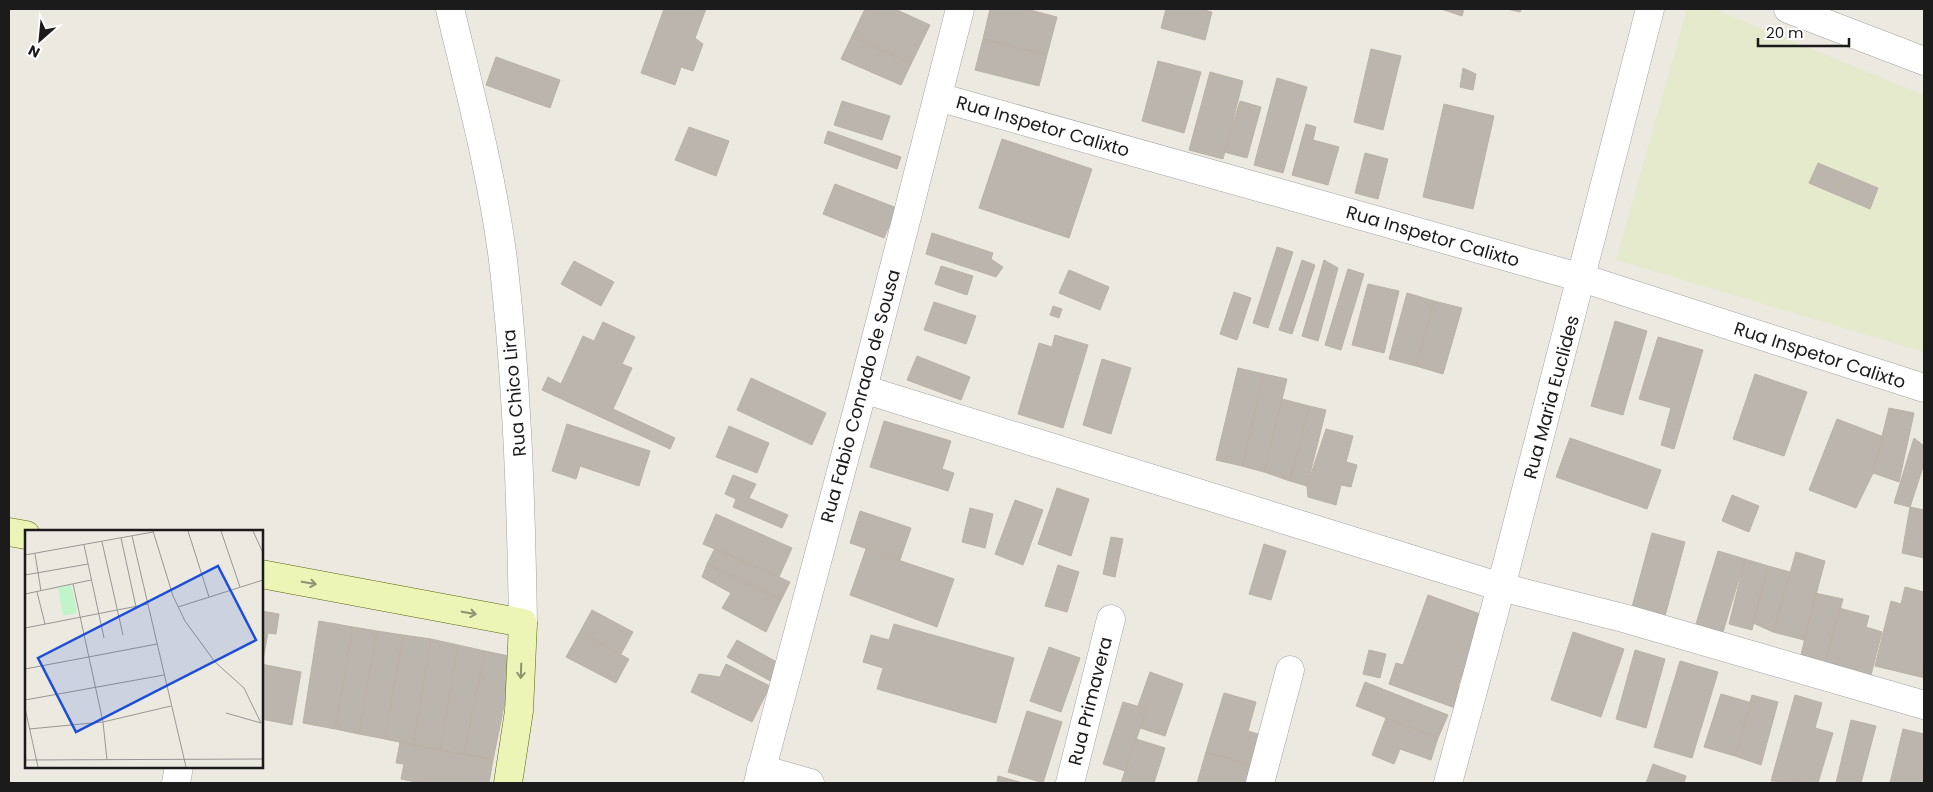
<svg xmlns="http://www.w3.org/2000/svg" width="1933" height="792" viewBox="0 0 1933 792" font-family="Poppins,sans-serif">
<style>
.farmland{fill:#e5eacc}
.building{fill:#bcb5ae;stroke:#bcb1a4}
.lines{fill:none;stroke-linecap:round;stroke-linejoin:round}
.street-casing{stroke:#a2a2a2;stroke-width:29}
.secondary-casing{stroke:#56680b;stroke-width:29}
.street{stroke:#fff;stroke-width:28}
.secondary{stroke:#ecf4b6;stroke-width:28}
.oneway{stroke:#8e9270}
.labels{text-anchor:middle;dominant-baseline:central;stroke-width:4.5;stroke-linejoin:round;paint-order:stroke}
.street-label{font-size:18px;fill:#1b1b1b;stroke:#fff}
.inset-road{fill:none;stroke:#989792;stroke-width:1}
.view{fill:#1d4ed8;fill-opacity:0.15;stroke:#1d4ed8;stroke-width:2.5}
.inset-edge{fill:none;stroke:#1b1b1b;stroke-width:2.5}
</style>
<rect width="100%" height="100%" fill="#ece9e1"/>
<path class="farmland" d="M 1687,9 L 1714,9 L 1924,95 L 1924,352 L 1616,260 Z"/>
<path class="building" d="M 664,9 L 706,9 L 695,38 L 703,44 L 693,71 L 681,67 L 675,85 L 641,73 Z
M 865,9 L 895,9 L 930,25 L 911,64 L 852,36 Z
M 990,9 L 1026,9 L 1057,17 L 1047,55 L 983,39 Z
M 1166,9 L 1200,9 L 1212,12 L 1205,40 L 1161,28 Z
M 1441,9 L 1464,9 L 1462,16 Z
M 1507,9 L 1521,9 L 1520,12 Z
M 852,36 L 911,64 L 901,85 L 841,59 Z
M 983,39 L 1047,55 L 1039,86 L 975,70 Z
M 1371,49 L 1401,56 L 1383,130 L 1354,122 Z
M 496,57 L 560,80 L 550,108 L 486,85 Z
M 1158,61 L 1201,72 L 1184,133 L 1142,121 Z
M 1463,68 L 1476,74 L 1473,90 L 1460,87 Z
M 1210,72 L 1243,81 L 1223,159 L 1189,150 Z
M 1277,78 L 1307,87 L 1283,173 L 1254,165 Z
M 842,101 L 890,116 L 882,140 L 834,125 Z
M 1240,101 L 1261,107 L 1247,158 L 1224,152 Z
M 1444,104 L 1494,116 L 1473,209 L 1423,197 Z
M 1306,124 L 1316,127 L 1313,140 L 1339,147 L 1328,185 L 1292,175 Z
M 689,127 L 729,141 L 716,176 L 675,160 Z
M 828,131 L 901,157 L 897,169 L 824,143 Z
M 1002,139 L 1092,169 L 1069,238 L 979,208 Z
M 1365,153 L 1388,159 L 1378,199 L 1355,193 Z
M 1818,163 L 1878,188 L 1870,209 L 1809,183 Z
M 835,184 L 897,208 L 884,238 L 823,214 Z
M 932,233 L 993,253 L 991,259 L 1003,267 L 996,277 L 926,254 Z
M 1277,247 L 1293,252 L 1268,328 L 1253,323 Z
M 1302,260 L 1315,265 L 1292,334 L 1279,330 Z
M 1324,260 L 1338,268 L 1318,341 L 1302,336 Z
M 574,261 L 614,282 L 601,306 L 561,284 Z
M 941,266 L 973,276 L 967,295 L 935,284 Z
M 1348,269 L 1364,274 L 1341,350 L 1325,345 Z
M 1069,270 L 1109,287 L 1100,310 L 1059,293 Z
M 1368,284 L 1399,291 L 1384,353 L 1352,345 Z
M 1234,292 L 1251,298 L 1237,340 L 1220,334 Z
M 1407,293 L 1434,301 L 1416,366 L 1389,359 Z
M 1434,301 L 1462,308 L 1443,374 L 1416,366 Z
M 934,302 L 976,316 L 966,344 L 924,330 Z
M 1053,306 L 1062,309 L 1059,318 L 1050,315 Z
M 1615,321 L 1647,331 L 1623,415 L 1591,406 Z
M 603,322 L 635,337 L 622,364 L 632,368 L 613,409 L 675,438 L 670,449 L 542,390 L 548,377 L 561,384 L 583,336 L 594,341 Z
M 1055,335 L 1088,345 L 1063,428 L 1018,414 L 1039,343 L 1052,347 Z
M 1658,337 L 1703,350 L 1674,449 L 1661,445 L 1671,408 L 1639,399 Z
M 917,356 L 970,377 L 961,400 L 907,380 Z
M 1102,359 L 1131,368 L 1111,434 L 1083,425 Z
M 1238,368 L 1264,374 L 1242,466 L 1216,460 Z
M 1264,374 L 1287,379 L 1264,472 L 1242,466 Z
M 1755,374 L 1807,392 L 1784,456 L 1733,439 Z
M 751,378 L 826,413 L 812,445 L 737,410 Z
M 1282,399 L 1309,406 L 1290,481 L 1264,472 Z
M 1309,406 L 1326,410 L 1307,486 L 1290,481 Z
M 1889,408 L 1914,413 L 1899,482 L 1873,473 Z
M 1837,419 L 1884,437 L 1873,473 L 1856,508 L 1809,490 Z
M 884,421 L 951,441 L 942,469 L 954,473 L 948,491 L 870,467 Z
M 567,424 L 650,451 L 639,486 L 580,466 L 576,479 L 552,471 Z
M 729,426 L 769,443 L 757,473 L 716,457 Z
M 1326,429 L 1353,436 L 1346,462 L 1357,465 L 1351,487 L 1341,485 L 1336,505 L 1308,497 L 1307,486 Z
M 1570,438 L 1661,470 L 1647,509 L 1556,477 Z
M 1914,438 L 1924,446 L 1924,464 L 1910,507 L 1894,503 Z
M 733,475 L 756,484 L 749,498 L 788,515 L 782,528 L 733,507 L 736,499 L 725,494 Z
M 1057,488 L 1089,499 L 1071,556 L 1038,544 Z
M 1732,495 L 1759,506 L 1749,532 L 1722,521 Z
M 1015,500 L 1043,510 L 1023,565 L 995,554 Z
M 1910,507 L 1924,510 L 1924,558 L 1902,553 Z
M 970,508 L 993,514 L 985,548 L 962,542 Z
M 860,511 L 911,528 L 900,560 L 850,543 Z
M 716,514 L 792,548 L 779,577 L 703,544 Z
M 1652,533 L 1685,542 L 1665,616 L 1632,607 Z
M 1111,537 L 1123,539 L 1115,577 L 1103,574 Z
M 1264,544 L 1286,551 L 1271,600 L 1249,594 Z
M 715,548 L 790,582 L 781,600 L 707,564 Z
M 866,549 L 954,579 L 937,627 L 850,595 Z
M 1718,551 L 1745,559 L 1723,632 L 1696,624 Z
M 1796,552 L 1825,561 L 1804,640 L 1773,632 Z
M 1745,559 L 1768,566 L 1752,630 L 1729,624 Z
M 707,564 L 781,600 L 766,632 L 722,608 L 731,593 L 702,577 Z
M 1058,565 L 1079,572 L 1067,612 L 1045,606 Z
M 1768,566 L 1790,572 L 1773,632 L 1753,623 Z
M 1905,587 L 1924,592 L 1924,664 L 1921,677 L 1875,666 L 1891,601 L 1901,604 Z
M 1815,593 L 1843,599 L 1825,663 L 1801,655 Z
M 1428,595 L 1483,615 L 1458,686 L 1465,688 L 1458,709 L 1389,684 L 1396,663 L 1403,665 Z
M 1839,608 L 1869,616 L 1866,627 L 1882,632 L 1871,675 L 1825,663 Z
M 592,610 L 633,632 L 621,654 L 580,632 Z
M 261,611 L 279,614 L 276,634 L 268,633 L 262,665 Z
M 319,621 L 353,627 L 335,729 L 303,723 Z
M 894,624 L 1014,658 L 996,723 L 877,689 L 883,668 L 863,662 L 871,635 L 889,640 Z
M 353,627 L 377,631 L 359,734 L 335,729 Z
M 377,631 L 403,635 L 385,739 L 359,734 Z
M 580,632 L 629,659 L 616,683 L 566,657 Z
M 1573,632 L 1624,649 L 1601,717 L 1551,700 Z
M 403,635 L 431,639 L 413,745 L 385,739 Z
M 431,639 L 458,645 L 440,750 L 413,745 Z
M 737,640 L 784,666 L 774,683 L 727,657 Z
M 458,645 L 485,651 L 464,754 L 440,750 Z
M 1049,647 L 1080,658 L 1061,712 L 1030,701 Z
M 1369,650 L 1386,654 L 1380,678 L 1363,674 Z
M 1635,650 L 1665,659 L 1646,728 L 1616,719 Z
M 485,651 L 514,657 L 493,760 L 464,754 Z
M 1680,661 L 1718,672 L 1692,758 L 1654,747 Z
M 261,664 L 301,672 L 292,725 L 261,719 Z
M 726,664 L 770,686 L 752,722 L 691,692 L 699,674 L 720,677 Z
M 1924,664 L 1924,678 L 1921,677 Z
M 1150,672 L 1183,684 L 1165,736 L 1140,728 L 1147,709 L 1138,706 Z
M 1365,682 L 1448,715 L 1438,738 L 1356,706 Z
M 1224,693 L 1256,702 L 1248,731 L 1261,735 L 1254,766 L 1206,752 Z
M 1721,694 L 1752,703 L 1735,756 L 1704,747 Z
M 1752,695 L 1778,702 L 1761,765 L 1735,756 Z
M 1795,695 L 1822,703 L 1815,728 L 1833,733 L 1818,783 L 1771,781 Z
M 1123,702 L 1147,709 L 1125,771 L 1103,764 Z
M 1027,711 L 1062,722 L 1043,783 L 1008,772 Z
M 1386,718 L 1438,738 L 1431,760 L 1400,749 L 1394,764 L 1372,755 Z
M 1851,720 L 1876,726 L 1861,783 L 1836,783 Z
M 1903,729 L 1924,734 L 1923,783 L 1890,783 Z
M 1136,739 L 1165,748 L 1154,783 L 1121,783 Z
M 400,742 L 493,760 L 489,783 L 421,783 L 401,779 L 404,764 L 396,763 Z
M 1206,752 L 1254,766 L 1249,783 L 1197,783 Z
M 1653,764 L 1686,776 L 1684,783 L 1646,783 Z
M 998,776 L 1023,783 L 997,783 Z"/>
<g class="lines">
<defs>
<path id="street" d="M 450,9 C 470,92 492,175 503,260 C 517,381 521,501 523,623
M 1788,9 L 1924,61
M 938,97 L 1582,278 L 1924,388
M 863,389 L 1501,587 L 1627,619 L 1924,705
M 761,769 L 810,783
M 176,783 L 179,766
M 758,783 L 863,389 L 960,9
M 1070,783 L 1111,619
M 1260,783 L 1290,670
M 1448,783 L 1501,587 L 1650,9"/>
<path id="secondary" d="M 9,532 L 26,535
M 261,574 L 523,623 L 519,711 L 508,783"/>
</defs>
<use href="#street" class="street-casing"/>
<use href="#secondary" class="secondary-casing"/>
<use href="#street" class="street"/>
<use href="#secondary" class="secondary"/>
</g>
<defs><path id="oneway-shaft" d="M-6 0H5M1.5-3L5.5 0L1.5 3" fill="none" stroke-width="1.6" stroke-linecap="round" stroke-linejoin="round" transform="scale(1.25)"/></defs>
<g class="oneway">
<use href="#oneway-shaft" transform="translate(309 583) rotate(10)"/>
<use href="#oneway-shaft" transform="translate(469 613) rotate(10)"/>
<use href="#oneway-shaft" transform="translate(521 671) rotate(92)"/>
</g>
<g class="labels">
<g class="street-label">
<text transform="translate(1043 126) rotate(16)">Rua Inspetor Calixto</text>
<text transform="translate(1433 236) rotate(16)">Rua Inspetor Calixto</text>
<text transform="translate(1820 355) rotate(18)">Rua Inspetor Calixto</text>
<text transform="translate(514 393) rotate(-95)">Rua Chico Lira</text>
<text transform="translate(860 396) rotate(-75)">Rua Fabio Conrado de Sousa</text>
<text transform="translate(1551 397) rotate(-75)">Rua Maria Euclides</text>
<text transform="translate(1090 701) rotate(-76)">Rua Primavera</text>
</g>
</g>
<g transform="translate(25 530)">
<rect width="238" height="238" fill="#ece9e1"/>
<path d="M 46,55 L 52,83 L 38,86 L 33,58 Z" fill="#bff5c8"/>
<path class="inset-road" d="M 128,1 L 148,66 L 160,91 L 190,132 L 219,158 L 236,193M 163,1 L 184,67M 196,1 L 215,57M 228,1 L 238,23M 107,6 L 161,237M 96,8 L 111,77M 77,12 L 98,105M 59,15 L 79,108M 10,24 L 16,61M 0,25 L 128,2M 0,45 L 63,34M 48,54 L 78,192 L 82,230M 12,62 L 20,94M 0,64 L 66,50M 153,77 L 238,50M 0,98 L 123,74M 0,139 L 132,114M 0,170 L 139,145M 0,178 L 13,237M 201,183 L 236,193M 4,199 L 78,192 L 146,176M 0,230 L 238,229"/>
<path class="view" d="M 193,36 L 231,110 L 51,202 L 13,128 Z"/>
<rect width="238" height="238" class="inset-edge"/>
</g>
<rect width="1933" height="792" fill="none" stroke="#1b1b1b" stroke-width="20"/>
<g transform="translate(40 40) rotate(207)" stroke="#ffffff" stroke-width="4" paint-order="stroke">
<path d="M0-4L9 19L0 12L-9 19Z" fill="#1b1b1b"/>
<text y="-8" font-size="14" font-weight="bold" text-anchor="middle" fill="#1b1b1b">N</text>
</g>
<path d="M1758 38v8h91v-8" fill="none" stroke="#1b1b1b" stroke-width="2.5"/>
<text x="1766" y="38" font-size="15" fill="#1b1b1b" stroke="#ffffff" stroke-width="4" paint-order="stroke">20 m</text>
</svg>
